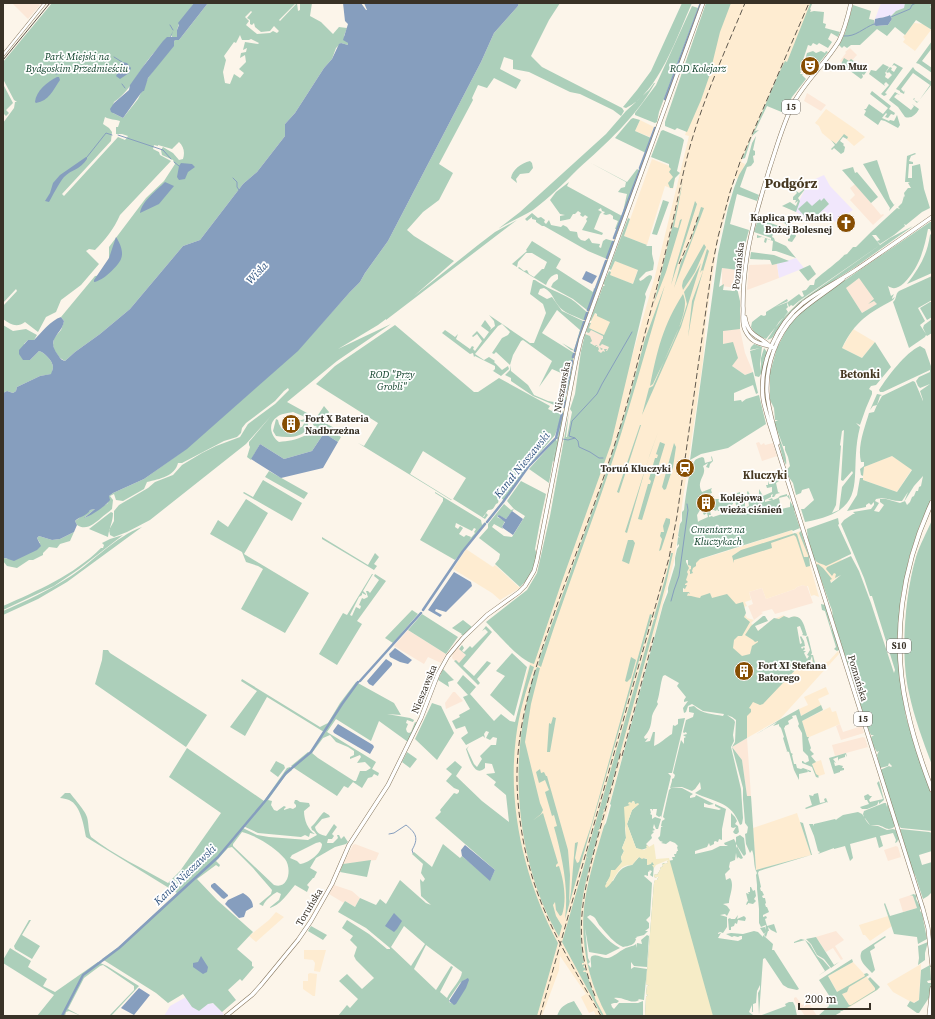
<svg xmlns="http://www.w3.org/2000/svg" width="935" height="1019" viewBox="0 0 935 1019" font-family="'Source Serif 4',serif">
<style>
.commercial{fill:#fce8d8}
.built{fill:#feecd1}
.education{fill:#f1e7fc}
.green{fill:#accfba;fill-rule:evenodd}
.sand{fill:#f6ecc7}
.water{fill:#869ebe}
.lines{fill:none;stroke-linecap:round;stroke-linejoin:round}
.stream{stroke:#869ebe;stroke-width:1}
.canal{stroke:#869ebe;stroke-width:2.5}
.minor-casing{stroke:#87775e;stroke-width:3.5}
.major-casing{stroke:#87775e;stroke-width:4.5}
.highway-casing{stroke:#87775e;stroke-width:5}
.minor{stroke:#fff;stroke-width:2.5}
.major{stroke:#fff;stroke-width:3.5}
.highway{stroke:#fff;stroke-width:4}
.tram{stroke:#60594e;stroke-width:1}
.rail{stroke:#60594e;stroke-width:1;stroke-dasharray:6 3;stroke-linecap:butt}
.labels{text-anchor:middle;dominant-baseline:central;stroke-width:3.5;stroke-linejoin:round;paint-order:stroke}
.shield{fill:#fff;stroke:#747068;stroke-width:1}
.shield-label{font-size:9px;font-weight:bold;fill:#393227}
.park-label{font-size:10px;font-style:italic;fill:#0f412a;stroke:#fff}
.poi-label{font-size:10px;font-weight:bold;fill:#393227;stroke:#fff;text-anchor:start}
.street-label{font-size:10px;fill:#393227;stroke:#fff}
.water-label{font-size:11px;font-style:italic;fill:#315581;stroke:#fff}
.neighbourhood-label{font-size:11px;font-weight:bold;fill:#453720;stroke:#fff}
.district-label{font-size:14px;font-weight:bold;fill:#453720;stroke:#fff}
</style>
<rect width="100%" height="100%" fill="#fcf5ea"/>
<path class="commercial" d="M 12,3 L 38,3 L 40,5 L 28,19 Z
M 850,48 L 857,55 L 847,66 L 840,61 L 846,53 L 845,52 Z
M 807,93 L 826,105 L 821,111 L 804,101 Z
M 855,184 L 881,215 L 883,214 L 884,215 L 873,225 L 850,200 L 855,195 L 850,188 Z
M 777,264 L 779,278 L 747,290 L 749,265 Z
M 722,268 L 738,270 L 736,288 L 722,286 Z
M 860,277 L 877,304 L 862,313 L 845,287 Z
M 719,326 L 740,329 L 745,353 L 753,372 L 745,375 L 732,366 L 733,343 L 723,344 Z
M 589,328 L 612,339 L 606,358 L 597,351 L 586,336 Z
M 759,442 L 761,445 L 764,443 L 765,445 L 773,443 L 777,456 L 762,461 L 756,443 Z
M 803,585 L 807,586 L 813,603 L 775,614 L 772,609 L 761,612 L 763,613 L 754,620 L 748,606 L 753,604 L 749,592 L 762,588 L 766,599 L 795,589 L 797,587 Z
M 408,630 L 446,654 L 441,663 L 428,657 L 424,664 L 394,646 Z
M 458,647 L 466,656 L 459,665 L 452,658 L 453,653 Z
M 453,692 L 455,692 L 463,701 L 446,709 L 445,703 Z
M 840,724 L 843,732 L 862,726 L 864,733 L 841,740 L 836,726 Z
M 863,737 L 865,738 L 868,747 L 835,756 L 832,745 Z
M 747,738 L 751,796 L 747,797 L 742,760 L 732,747 Z
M 355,844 L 379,853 L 376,860 L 343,864 L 353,845 Z
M 896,846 L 898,847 L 901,857 L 888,861 L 884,850 Z
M 334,885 L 352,891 L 360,898 L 355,907 L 345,901 L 344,903 L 329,894 Z
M 911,895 L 913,896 L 917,908 L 903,912 L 899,899 Z
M 836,931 L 844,940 L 835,946 L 843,959 L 841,960 L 833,948 L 826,952 L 816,937 Z
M 796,997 L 802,1005 L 808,1002 L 817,1016 L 805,1016 L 794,1000 L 794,998 Z"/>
<path class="built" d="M 707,3 L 814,3 L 812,4 L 810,9 L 811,10 L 799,33 L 787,62 L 785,62 L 741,162 L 745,164 L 739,179 L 735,178 L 717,246 L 706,320 L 703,361 L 674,561 L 589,882 L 585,904 L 584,939 L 587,962 L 594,987 L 607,1016 L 596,1016 L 594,1011 L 589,1013 L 581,997 L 586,994 L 560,956 L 559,970 L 542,1016 L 536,1016 L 523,878 L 508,758 L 526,674 L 537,645 L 626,377 L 655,276 L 689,136 L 685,135 L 712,56 Z
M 914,23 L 924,24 L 931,30 L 915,51 L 903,42 L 905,39 L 903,37 Z
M 826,109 L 855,129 L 865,137 L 854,146 L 843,136 L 835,144 L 822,133 L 819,126 L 815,123 Z
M 640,120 L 654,127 L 650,137 L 635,131 Z
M 652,159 L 677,169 L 673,189 L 665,186 L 647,245 L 624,236 Z
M 615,261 L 638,269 L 633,284 L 609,275 Z
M 594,313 L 618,324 L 612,339 L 589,328 Z
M 853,329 L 875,342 L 862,358 L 842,348 Z
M 892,456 L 912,469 L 897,492 L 863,480 L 863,467 Z
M 792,530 L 793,534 L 800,531 L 809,557 L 810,565 L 819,597 L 814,595 L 811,596 L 808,586 L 805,586 L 803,585 L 797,587 L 795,589 L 766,599 L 762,588 L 749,592 L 751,600 L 745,602 L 747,606 L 744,607 L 745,614 L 747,618 L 754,620 L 751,623 L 758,631 L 774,619 L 784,615 L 785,620 L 795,616 L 800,622 L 791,627 L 802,663 L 813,660 L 815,666 L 829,661 L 838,651 L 839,654 L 780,719 L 747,738 L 747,729 L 674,637 L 746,620 L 736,605 L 712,599 L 700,599 L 687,597 L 683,594 L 688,563 L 724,552 Z
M 466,549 L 493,567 L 495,565 L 520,588 L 500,600 L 492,593 L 453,569 Z
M 841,557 L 843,573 L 823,588 L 815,563 Z
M 826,687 L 829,694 L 818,699 L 821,705 L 801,716 L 799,709 L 808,705 L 804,697 Z
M 830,707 L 832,712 L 836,711 L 840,724 L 807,738 L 802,721 Z
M 821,760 L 825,774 L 816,777 L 812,763 Z
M 797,813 L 811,855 L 756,870 L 753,828 Z
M 276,912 L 284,917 L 256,942 L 249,936 L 269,920 Z
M 888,916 L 892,926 L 870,941 L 865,935 L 863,935 L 859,925 Z
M 304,950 L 326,950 L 320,972 L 314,971 L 315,963 L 313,960 L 304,959 Z
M 853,962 L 878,989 L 877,990 L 847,1009 L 828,976 Z
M 921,964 L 919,1000 L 913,1003 L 893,992 L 887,984 Z
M 310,973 L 317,974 L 315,996 L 313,996 L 303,989 L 303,981 L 308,981 L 308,974 Z"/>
<path class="education" d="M 881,3 L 905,3 L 904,8 L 896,11 L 891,16 L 875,19 Z
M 824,175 L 830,186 L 853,210 L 835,222 L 824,211 L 809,223 L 802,215 L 794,211 L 805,189 L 809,184 L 813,180 Z
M 796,258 L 804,268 L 779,278 L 777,264 Z
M 186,997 L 192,1007 L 213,1003 L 224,1014 L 221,1016 L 164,1016 L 170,1006 Z"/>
<path class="green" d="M 52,3 L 194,3 L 179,24 L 177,30 L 177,37 L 172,38 L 172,35 C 161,44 151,55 143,67 C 134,80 127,93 114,102 L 113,105 L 113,113 L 123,118 L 138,99 L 148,78 L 174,42 L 175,40 L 179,40 L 208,3 L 296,3 L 279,20 L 280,21 L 297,3 L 298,11 L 300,10 L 300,3 L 312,3 L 310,16 L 321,22 L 333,34 L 339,27 L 347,28 L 344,36 L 348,43 L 348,45 L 341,43 L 336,48 L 332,59 L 324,68 L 295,113 L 285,124 L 285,136 L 257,172 L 243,184 L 200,240 L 183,246 L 130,309 L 100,334 L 75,352 L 65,361 L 60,358 L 54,350 L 53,345 L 54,338 L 61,330 L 64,321 L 61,317 L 95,276 L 104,275 L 109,258 L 109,247 L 146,198 L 164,181 L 175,164 L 173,160 L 162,155 L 161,150 L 163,147 L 173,153 L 179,160 L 183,159 C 185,152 184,147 179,142 L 172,149 L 158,145 L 158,146 L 154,145 L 153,149 L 159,152 L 160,155 L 171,161 L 120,215 C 114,229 105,240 95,250 L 89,249 L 86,251 L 99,264 L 81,285 L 61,300 L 56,312 L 46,317 L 38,332 L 25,322 C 17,328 11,325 3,319 L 3,306 L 17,291 L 16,289 L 3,303 L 3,123 L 14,108 L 15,102 L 17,102 L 14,100 L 3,79 L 3,62 ZM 251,11 L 252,12 L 247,18 L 250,20 L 250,24 L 252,25 L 254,23 L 255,27 L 261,32 L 270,31 L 274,26 L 279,31 L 277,33 L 273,31 L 270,33 L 257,34 L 246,25 L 249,21 L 245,17 ZM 240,35 L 242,40 L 249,40 L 251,39 L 259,43 L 258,44 L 245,42 L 243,50 L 247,48 L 246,52 L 241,53 L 240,58 L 245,55 L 246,62 L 239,69 L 244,73 L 240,78 L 234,74 L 230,84 L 225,83 L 223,72 L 226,60 L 224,56 L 234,42 L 236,43 ZM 105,117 C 110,120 115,119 120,121 L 118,127 L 116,127 L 116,134 L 122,134 L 128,136 L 125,140 L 118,137 L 64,196 L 62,194 L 111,141 L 112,132 L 109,128 L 103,124 Z
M 519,3 L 560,3 L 549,20 L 531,56 L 542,67 L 622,108 L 624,111 L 621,116 L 613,110 L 580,94 L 570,92 L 529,72 L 513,69 L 513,60 L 504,57 L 500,69 L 521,80 L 516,89 L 494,78 L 487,88 L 478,85 L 472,98 L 473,100 L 439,164 L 453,173 L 439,200 L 423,212 L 407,230 L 414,236 L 454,261 L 414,296 L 478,245 L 495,232 L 517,220 L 386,320 L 386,319 L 378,325 L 338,349 L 391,324 L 337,361 L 287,402 L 316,418 L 324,406 L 329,412 L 323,422 L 344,433 L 343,436 L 328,427 L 319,426 L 328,429 L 341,437 L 338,442 L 324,433 L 312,451 L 284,459 L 260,444 L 251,460 L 247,457 L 250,447 L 249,445 L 249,442 L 271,416 L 246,444 L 150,520 L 127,532 L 114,537 L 110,535 L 109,530 L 114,521 L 114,511 L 119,505 L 148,488 L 155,482 L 173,475 L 182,465 L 202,453 L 216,446 L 240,437 L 248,424 L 275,404 L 289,390 L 288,388 L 284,391 L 275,401 L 246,423 L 242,428 L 241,433 L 237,437 L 224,441 L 182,463 L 178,463 C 175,476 160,479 147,482 L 144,489 L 123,501 L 116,500 L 114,494 L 110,496 L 113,500 L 112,509 C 109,512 104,515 101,518 C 94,524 86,531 77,525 L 75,521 L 90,510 L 95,509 L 85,517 L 85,518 L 108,503 L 109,496 L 113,493 L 144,479 L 186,449 L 298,350 L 350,292 L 360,282 L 365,273 L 388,241 L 481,62 L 494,33 L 518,6 ZM 293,412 L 310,419 L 314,426 L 317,426 C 312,429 309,433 304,436 C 296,440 288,441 279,442 C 271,436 267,424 277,417 C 280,414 288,413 293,412 Z
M 682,3 L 692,3 C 678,34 658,94 626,108 L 623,107 L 637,90 L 651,71 Z
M 706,3 L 731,3 L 720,32 L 709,77 L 701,100 L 687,132 L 677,128 L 675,130 L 665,126 L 665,122 Z
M 905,3 L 932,3 L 930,8 L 932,6 L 932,30 L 916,20 L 905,35 L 895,27 L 887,36 L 877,29 L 860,45 L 851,45 L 847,48 L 844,46 L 842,48 L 839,45 L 845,33 L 853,5 L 871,11 L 869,19 L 874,20 L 874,25 L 876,26 L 888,25 L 892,19 L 891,16 L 896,11 L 904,8 Z
M 810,4 L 812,4 L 810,9 L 811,10 L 810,12 L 814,11 L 824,12 L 823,23 L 826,24 L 825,28 L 840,32 L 838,37 L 831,33 L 828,39 L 832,42 L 828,48 L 819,43 L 817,45 L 813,43 L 811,46 L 808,45 L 802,63 L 804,65 L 800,71 L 801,72 L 800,74 L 803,74 L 802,75 L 806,79 L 792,97 L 784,113 L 767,106 L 755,131 L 759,130 L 752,136 L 745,158 L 742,159 L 779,73 L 785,61 L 787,62 Z
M 692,6 L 698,8 L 659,112 L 657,122 L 655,123 L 635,115 L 635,113 L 656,85 Z
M 932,41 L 932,48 L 922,61 L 932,68 L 932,73 L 919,64 L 916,63 Z
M 813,51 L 816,53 L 821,51 L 825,53 L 826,51 L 828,52 L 819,63 L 815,62 L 813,65 L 810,63 L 811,61 L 810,61 L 809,62 L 805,60 L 807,53 Z
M 844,58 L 849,61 L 851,59 L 867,71 L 864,75 L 862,74 L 863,77 L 861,79 L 841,64 Z
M 894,63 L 903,68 L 885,93 L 887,94 L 886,95 L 884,96 L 881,94 L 889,85 L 886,82 L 884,84 L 885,86 L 869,74 L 871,70 L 876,71 L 883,64 L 889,67 L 885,73 L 886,74 L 885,77 L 888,79 L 892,75 L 889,72 L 888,73 L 886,72 L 890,67 L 892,68 L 891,70 L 894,72 L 897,67 L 894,65 L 892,66 Z
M 913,67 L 915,70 L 932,82 L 932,84 L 917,103 L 913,99 L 915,98 L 914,100 L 918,102 L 930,85 L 913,73 L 901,89 L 904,92 L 905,90 L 904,94 L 900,92 L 900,89 L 900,91 L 896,89 Z
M 654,83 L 655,83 C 636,117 606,144 578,169 C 564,183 549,198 533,210 C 522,217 509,222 498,229 L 520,212 L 606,134 L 626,111 L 649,90 Z
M 3,84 L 13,103 L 6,110 L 9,113 L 6,116 L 3,113 Z
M 872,91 L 891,106 L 889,109 L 895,113 L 894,115 L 891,114 L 888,118 L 885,117 L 887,114 L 886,113 L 882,118 L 889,121 L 890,120 L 894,121 L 897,115 L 900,125 L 898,128 L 885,121 L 881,120 L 878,125 L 864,115 L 866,111 L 864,109 L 866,109 L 869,104 L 883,114 L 888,108 L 870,94 Z
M 895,92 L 900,95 L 897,94 L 894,97 L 911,110 L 914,106 L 912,104 L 919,109 C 916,115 911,119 905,117 L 898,107 L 889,100 Z
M 633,118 L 640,120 L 635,131 L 651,138 L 646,153 L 615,138 L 631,119 Z
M 663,130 L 682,138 L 684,140 L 677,171 L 680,173 L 675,178 L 673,188 L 670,188 L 668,183 L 673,177 L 669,172 L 671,169 L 669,167 L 669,164 L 651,157 L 661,131 Z
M 844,134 L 848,137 L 847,139 L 843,137 L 840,141 L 844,144 L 843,145 L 845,147 L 844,152 L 841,154 L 834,148 L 832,150 L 831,149 L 835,145 L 831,140 L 836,144 Z
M 756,136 L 753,150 L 755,151 L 755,155 L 753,156 L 754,162 L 751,166 L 747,167 L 740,187 L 759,195 L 757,201 L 737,194 L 730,224 L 749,230 L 738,270 L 722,268 L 719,287 L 724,284 L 723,290 L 735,291 L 736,286 L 737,288 L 740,301 L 740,329 L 723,331 L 723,344 L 733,342 L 738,358 L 732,366 L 745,375 L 753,372 L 758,393 L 756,394 L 753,385 L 734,393 L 734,401 L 741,400 L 742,402 L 746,399 L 759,395 L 766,424 L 728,448 L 701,454 L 690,460 L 718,254 L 728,208 L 734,188 L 739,175 L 747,162 L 752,143 Z
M 915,153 L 916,154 L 911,156 L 909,161 L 913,162 L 913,164 L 909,164 L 908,178 L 912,178 L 912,166 L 920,164 L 924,189 L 930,208 L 922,212 L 906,225 L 904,224 L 905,226 L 894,235 L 880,244 L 877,241 L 880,240 L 876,235 L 872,235 L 880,245 L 799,301 L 793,306 L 791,305 L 787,309 L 789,307 L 788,304 L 788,302 L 799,294 L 802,297 L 804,296 L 802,291 L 806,290 L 810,285 L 814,285 L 815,280 C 820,275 842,259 844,255 L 847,254 L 853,247 L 856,247 L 871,232 L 897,208 L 900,209 L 898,207 L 902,203 L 904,196 L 905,197 L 904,193 L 908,188 L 911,188 L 908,183 L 910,182 L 905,182 L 907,156 Z
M 877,160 L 890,199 L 894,205 L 896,203 L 889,211 L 890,208 L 863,164 Z
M 530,161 L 532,163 L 533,168 L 529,173 L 520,174 L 516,179 L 517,183 L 511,178 C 512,170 521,163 530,161 Z
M 589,162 L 627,182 L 637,169 L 641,171 L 619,229 L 615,229 L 618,221 L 613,219 L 613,216 L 610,214 L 606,215 L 603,214 L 605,212 L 602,211 L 601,208 L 598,210 L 602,212 L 600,214 L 594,229 L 603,233 L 602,235 L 582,230 L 587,221 L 586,219 L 588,217 L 585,215 L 583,217 L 580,215 L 581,213 L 578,211 L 575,214 L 573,214 L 570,219 L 560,221 L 560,216 L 565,215 L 560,214 L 550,200 L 556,192 L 569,182 L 567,186 L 622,216 L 627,194 L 618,192 L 621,188 L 625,187 L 626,182 Z
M 853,167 L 855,173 L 857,172 L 878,197 L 871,203 L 842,170 Z
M 683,181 L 674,227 L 678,228 L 680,220 L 682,219 L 666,272 L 654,303 Z
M 801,186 L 806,188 L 798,198 L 800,201 L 796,212 L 782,206 L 790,202 L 796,206 L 798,201 L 795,203 L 796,200 L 793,200 L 793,197 L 797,193 L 795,190 L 799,193 L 803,190 Z
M 824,198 L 829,204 L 810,222 L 798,209 L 807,201 L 812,206 L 820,199 L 821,201 Z
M 663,200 L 669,202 L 657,235 L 652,234 Z
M 695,201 L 697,204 L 671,285 L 675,268 Z
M 701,207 L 704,208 L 674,288 L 681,262 L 691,240 Z
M 532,213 L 538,218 L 541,217 L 545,220 L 544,222 L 546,224 L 549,220 L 551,225 L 561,227 L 563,225 L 567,227 L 570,231 L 577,232 L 578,237 L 581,240 L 585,241 L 589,238 L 592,243 L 600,244 L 599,247 L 601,248 L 603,241 L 606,239 L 613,241 L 614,244 L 608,258 L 607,259 L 588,251 L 544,226 L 542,226 L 536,222 L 536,220 L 532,219 L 532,217 L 527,221 L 525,219 Z
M 783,217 L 789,221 L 796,236 L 792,242 L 788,241 L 788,239 L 790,238 L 790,235 L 775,229 L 772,237 L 774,238 L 775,241 L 786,246 L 796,258 L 776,251 L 772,251 L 773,241 L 767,239 L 766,243 L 764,242 L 765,238 L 762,237 L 757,238 L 757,235 L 771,240 L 771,238 L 754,232 L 758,219 L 785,228 L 787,225 L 780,220 L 781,218 Z
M 628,218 L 630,219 L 624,236 L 647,245 L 646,246 L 652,246 L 652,254 L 654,263 L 653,270 L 646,272 L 639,279 L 640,281 C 644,280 646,276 650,275 L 652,276 L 652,278 L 645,294 L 646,297 L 611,444 L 562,581 L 534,664 C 519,660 498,634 486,622 L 527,590 L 537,573 L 550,516 L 569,412 L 566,437 L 567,437 L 572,412 L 570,409 L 575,394 L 581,351 L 585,334 L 590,336 L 592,341 L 590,343 L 595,346 L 596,345 L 603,349 L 601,350 L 600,347 L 596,346 L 596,347 L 598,347 L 599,349 L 598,351 L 601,353 L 603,351 L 605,352 L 604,349 L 607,349 L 606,351 L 607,351 L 609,347 L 602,344 L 600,346 L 599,345 L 602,339 L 603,339 L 603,336 L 591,330 L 589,333 L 586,332 L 589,323 L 591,323 L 589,328 L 604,335 L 610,322 L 597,316 L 597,314 L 595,313 L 591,321 L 590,321 L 598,298 L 600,297 L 599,297 L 603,286 L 604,286 L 605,285 L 603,284 L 609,271 L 611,272 L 610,275 L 633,284 L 638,270 L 615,261 L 611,270 L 609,269 Z
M 930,222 L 932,222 L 932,232 L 931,232 L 930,229 L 928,229 C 924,250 919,268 904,283 C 898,288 894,290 888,286 L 891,296 L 894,294 L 892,298 L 892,299 L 895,297 L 893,300 C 869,313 855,321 842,348 L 862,358 L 875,342 L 891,367 L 876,385 L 871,386 L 869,389 L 872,391 L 872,394 L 866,408 L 860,425 L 856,423 L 860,427 C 847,477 874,510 805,522 L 801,509 L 804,509 L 814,500 L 809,488 L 802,490 L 801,493 L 796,495 L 793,483 L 788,476 L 786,471 L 790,466 L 788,457 L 785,450 L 785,446 L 783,446 L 776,427 C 778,438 788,455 786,465 L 783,459 L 774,422 L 778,420 L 775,420 L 774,408 L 770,400 L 770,373 L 777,348 L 789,325 L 804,310 L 813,302 ZM 859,278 L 874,299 L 868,304 L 874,301 L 877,304 L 862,313 L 846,288 ZM 844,430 L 841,480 L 843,481 L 852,471 L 853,473 L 842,487 L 839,510 L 832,513 L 836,505 L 841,446 L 840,445 L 842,431 Z
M 913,226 L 854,268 L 802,301 L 786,317 L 772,338 L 767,340 L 779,322 L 799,302 L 890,238 Z
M 932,233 L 932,273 L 907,284 C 919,268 927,256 930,235 Z
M 532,241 L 561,259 L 556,268 L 593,292 L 594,288 L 597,290 L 589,310 L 587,310 L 573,299 L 551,287 L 553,283 L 558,279 L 558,275 L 557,274 C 551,275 548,280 546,285 L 518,268 L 519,267 L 524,271 L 527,270 L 529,274 L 534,277 L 542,269 L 544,269 L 547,262 L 532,253 L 526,253 L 518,262 L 517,267 L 512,264 L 527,251 L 526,250 Z
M 704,244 L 706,247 L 695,272 L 683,290 L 682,286 L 683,281 Z
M 707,249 L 709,251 L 694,302 L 688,337 L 692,301 L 703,271 L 702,270 L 700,273 Z
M 751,252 L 774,255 L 789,261 L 772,265 L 770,260 L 750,259 Z
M 701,263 L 681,327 L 642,415 L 649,388 L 653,386 L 681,323 L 687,304 L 684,292 L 689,285 Z
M 810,265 L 816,274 L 808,281 L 799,270 Z
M 932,276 L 932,300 L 918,308 L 925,321 L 920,325 L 926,334 L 923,328 L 924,325 L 932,319 L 932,333 L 927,336 L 926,335 L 925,337 L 909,348 L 893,302 C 897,299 895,294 899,291 Z
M 533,280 L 535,280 C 546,288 559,292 571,299 C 577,303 583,309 588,313 L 586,320 L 583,320 C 575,316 563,313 558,305 C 552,297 553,293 544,288 L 540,289 L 538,294 L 547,299 L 552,297 L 562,311 L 585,322 L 577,351 L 571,350 L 562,343 L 574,350 L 580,330 L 557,310 L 542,333 L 574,353 L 570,383 L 567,392 L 566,392 L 566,405 L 564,408 L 559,407 L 533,396 L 511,381 L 511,378 L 505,375 L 510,370 L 510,365 L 496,352 L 494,354 L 492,353 L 502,338 L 508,335 L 510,332 L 502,324 L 498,326 L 475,354 L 484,360 L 489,357 L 495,361 L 494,362 L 502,370 L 508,366 L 509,369 L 501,376 L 482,364 L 493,371 L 495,369 L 495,366 L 475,356 L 474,357 L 473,353 L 470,354 L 442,333 L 445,330 L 455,337 L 458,334 L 456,339 L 470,349 L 472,346 L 474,347 L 473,349 L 475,351 L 482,341 L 477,334 L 473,337 L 472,336 L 477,331 L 484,339 L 489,332 L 481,326 L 485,320 L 491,328 L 490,330 L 495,326 L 494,321 L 489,315 L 530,343 L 534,343 L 546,313 L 543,304 L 530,294 ZM 523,340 L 552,361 L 539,387 L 552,369 L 561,373 L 565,378 L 561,400 L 560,403 L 548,401 L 534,395 L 528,385 L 511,371 L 510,365 L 513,355 L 521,341 Z
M 665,285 C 645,350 628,416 606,480 C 585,542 561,604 541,667 L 538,665 L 541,654 L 604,479 L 626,410 L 645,339 Z
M 683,294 C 684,297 685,299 685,303 C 685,322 662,365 653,384 L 650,386 C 657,351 663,325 683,294 Z
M 787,299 L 788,301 L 775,307 L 788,302 L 787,305 L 788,307 L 786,309 L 788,312 L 766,339 C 759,337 754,333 751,327 L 752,322 L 761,315 L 764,316 L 766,315 L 766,312 Z
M 930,302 L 932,302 L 932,317 L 927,320 L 920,308 Z
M 3,325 L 13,331 L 26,329 L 37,335 L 34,340 L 28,340 L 24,344 L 30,360 L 39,351 C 44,352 53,361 53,367 C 53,369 52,371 52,374 L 40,376 L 17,387 L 16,391 L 13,393 L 7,391 L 3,393 Z
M 395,325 L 474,392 L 478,392 L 499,378 L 550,406 L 548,409 L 552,411 L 554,408 L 563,411 L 564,414 L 555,463 L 553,461 L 556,443 L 549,483 L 529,469 L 556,439 L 556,441 L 557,440 L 561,419 L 555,435 L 525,470 L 504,500 L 496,495 L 499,499 L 498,503 L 496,504 C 493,508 494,510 488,510 L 483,517 L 484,517 L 486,513 L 488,515 L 485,519 L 453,499 L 466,478 L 423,451 L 410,474 L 452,500 L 451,500 L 358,443 L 364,446 L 378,423 L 316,384 L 335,366 Z
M 754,344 L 762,347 L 760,364 L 761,371 L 761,358 L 764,348 L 767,352 L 761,379 L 761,374 L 759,377 L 755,376 L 750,351 L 760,348 L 750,350 L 751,347 Z
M 920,346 L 925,349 L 932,369 L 932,497 L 919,527 L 909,558 L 901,596 L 897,644 L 900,679 L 906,717 L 916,750 L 932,796 L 932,831 L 901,828 L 898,825 L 880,770 L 889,766 L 891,767 L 892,766 L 889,763 L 888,766 L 880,768 L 877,755 L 879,751 L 877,752 L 873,746 L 871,737 L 874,735 L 871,735 L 868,729 L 833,618 L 832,610 L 828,600 L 830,605 L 816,565 L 818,564 L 823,568 L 832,579 L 830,580 L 831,583 L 841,575 L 835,578 L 836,574 L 834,573 L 832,576 L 826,569 L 827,567 L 851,556 L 859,571 L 871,603 L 894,673 L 895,670 L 872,596 L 870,596 L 864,578 L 841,524 L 844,520 L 853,514 L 855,514 L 853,512 L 871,509 L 874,505 L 874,502 L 871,505 L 869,503 L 866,505 L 866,507 L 847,511 L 857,495 L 860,478 L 863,478 L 863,480 L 897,492 L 912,470 L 892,456 L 864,467 L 863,476 L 861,475 L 860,469 L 864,466 L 864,462 L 861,462 C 857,446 865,427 869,413 L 874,412 L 877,405 L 873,406 L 870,410 L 877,394 L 882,395 L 880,396 L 877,405 L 882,396 L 913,381 L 915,382 L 923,401 L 923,400 L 920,391 L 930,384 L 920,388 L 918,386 L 916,381 L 919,377 L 930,372 L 930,370 L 883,392 L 880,392 L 879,390 C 888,376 905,353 920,346 ZM 923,476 L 921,486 L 919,487 L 918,491 L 916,491 L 914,496 L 912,497 L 910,502 L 907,505 L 905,501 L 900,503 L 886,499 L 880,499 L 880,502 L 884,505 L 879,512 L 874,511 L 879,503 L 875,501 L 876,499 C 886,496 893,502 902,501 L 908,492 L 904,502 L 914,486 Z
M 276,419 L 278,420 L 279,424 L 282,429 L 302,427 L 305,422 L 298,421 L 305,419 L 308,421 L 308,429 C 300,438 288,438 276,436 L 273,431 Z
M 640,425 L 641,425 L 619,493 L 617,492 Z
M 658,432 L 647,463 L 627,533 L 625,532 L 650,454 Z
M 660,442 L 665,444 L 642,520 L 638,519 L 648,484 L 650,484 L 651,481 L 649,479 L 655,458 L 657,458 L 658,455 L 656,454 Z
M 674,443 L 676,447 L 673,467 L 666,489 L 664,490 L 662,487 Z
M 711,456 L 712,457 L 713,461 L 710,464 L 709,468 L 706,467 L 708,463 L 703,466 C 708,475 695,481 702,492 L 712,488 L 711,490 L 712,493 L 700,496 L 699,502 L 697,505 L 700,510 L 697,515 L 698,522 L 699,521 L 708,517 L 707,513 L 704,515 L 703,513 L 706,511 L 710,511 L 711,515 L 709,515 L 709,517 L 712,516 L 713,517 L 737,509 L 735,501 L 737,493 L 740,492 L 740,494 L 737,495 L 738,498 L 746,496 L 745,500 L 745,508 L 749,506 L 747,492 L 748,491 L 751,497 L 759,495 L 759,489 L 763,496 L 772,492 L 772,487 L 767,488 L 766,485 L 768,485 L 768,481 L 769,484 L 772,484 L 771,476 L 768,476 L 767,479 L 767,474 L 771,474 L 771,472 L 773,479 L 778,478 L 779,481 L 776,483 L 778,492 L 780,493 L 776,494 L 774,497 L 772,497 L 773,494 L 771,495 L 771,497 L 765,500 L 765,502 L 772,500 L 768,500 L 772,498 L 773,500 L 778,498 L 780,496 L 787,494 L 787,496 L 789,495 L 790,500 L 787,496 L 779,498 L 781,509 L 790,507 L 790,501 L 793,506 L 793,501 L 795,511 L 794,510 L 800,528 L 793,531 L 792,530 L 700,559 L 696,563 L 696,566 L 693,568 L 692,571 L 693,573 L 690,574 L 690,571 L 689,570 L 691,569 L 691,566 L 688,565 L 688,560 L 686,560 L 686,562 L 689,568 L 687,572 L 688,574 L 686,580 L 688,582 L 685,584 L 685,585 L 687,585 L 685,589 L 683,588 L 683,592 L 689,592 L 690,594 L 688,593 L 687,596 C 690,595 696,598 700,598 L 701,596 L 710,593 L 712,598 L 727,594 L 736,604 L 743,602 L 746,613 L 744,617 L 750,622 L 742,636 L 738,636 L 734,640 L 733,648 L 742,656 L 750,654 L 752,646 L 758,642 L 758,641 L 755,642 L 753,640 L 745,635 L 751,626 L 763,616 L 765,616 L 768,621 L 755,626 L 758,631 L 774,618 L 779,619 L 784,616 L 789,618 C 802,612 804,625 807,635 L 806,636 L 802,635 L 803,634 L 800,626 L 797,627 L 800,644 L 802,643 L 800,637 L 801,636 L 804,641 L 805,646 L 801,647 L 802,649 L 804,647 L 805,649 L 803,651 L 806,651 L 804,653 L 807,659 L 809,656 L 807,655 L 810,650 L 806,637 L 808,636 L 812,653 L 811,655 L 813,655 L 815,663 L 813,663 L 812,656 L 810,661 L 799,666 L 763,704 L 760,705 L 753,702 L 749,708 L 751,709 L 751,712 L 747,716 L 747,738 L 732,747 L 742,760 L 747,796 L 751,796 L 756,870 L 811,855 L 800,822 L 803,823 L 812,855 L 811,855 L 759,871 L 758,873 L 761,887 L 760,888 L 761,891 L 762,891 L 764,895 L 762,896 L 763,898 L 765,898 L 766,903 L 765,904 L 766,907 L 767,907 L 769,912 L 763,915 L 763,917 L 766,916 L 767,918 L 765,919 L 767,926 L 774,924 L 777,933 L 771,930 L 768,927 L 769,931 L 768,931 L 766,937 L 764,935 L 766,932 L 764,934 L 760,928 L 765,927 L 765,930 L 766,925 L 761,927 L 759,923 L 759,909 L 757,889 L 757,885 L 756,875 L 757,873 C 753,866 755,857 752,850 L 750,853 L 746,844 L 745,834 L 747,833 L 748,827 L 745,823 L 743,799 L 743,788 L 732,747 L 735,742 L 736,720 L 732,717 L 727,715 L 734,720 L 735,722 L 733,735 L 734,741 L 731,747 L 741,789 L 743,818 L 742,824 L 740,825 C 731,801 716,803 695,793 L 701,789 L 700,782 L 695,789 L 692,791 L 682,787 L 670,788 L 672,781 L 672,779 L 674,778 L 675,775 L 673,773 L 681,740 L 684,744 L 684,738 L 686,737 L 683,735 L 687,734 L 686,732 L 684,733 L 683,732 L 682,736 L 686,720 L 693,717 L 694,713 L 689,712 L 689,707 L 694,706 C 702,714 713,714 723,716 L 724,714 L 703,711 L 692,704 L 688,706 L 686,712 L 684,713 L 683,708 L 688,701 L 684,702 L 684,700 L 686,697 L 677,686 L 679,683 L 665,675 L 663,676 C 660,684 660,694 657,702 L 658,704 C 656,708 653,712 652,716 C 651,726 650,730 644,737 L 645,739 L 648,738 L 645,742 L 650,741 L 653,732 L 655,732 L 654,746 C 661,743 665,738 672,734 L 673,725 L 675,726 L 678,724 L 678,719 L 685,718 L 672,773 L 668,773 L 671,776 L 661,818 L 661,816 L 659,817 L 656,815 L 657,809 L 653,809 L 652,811 L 652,809 L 650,809 L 651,813 L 650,814 L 652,815 L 652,819 L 655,817 L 661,819 L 658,829 L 656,829 L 654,824 L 653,828 L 655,830 L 652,831 L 654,832 L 651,835 L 652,838 L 646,844 L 649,847 L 647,846 L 647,848 L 641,850 L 636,848 L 627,824 L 632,810 L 639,804 L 635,805 L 634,801 L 630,804 L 625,828 L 626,838 L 622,848 L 624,851 L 621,857 L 622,862 L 606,883 L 613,881 C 619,871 621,867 632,865 L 639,857 L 647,859 L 647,865 L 650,864 L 652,861 L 654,864 L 653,877 L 650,875 L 652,871 L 649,870 L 650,871 L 648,872 L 648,876 L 645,875 L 644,876 L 652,883 L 650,916 L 646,920 L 649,923 L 649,928 L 645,931 L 648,931 L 644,935 L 636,937 L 637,937 L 635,939 L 636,939 C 635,945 629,946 623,947 C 614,943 607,934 601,927 C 596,922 597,917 590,915 L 587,917 C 597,926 607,942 620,948 L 606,955 L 589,952 L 585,928 L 588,958 L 590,962 L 588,964 L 591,968 C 592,964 589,958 592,956 C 597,953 603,959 608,958 C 613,957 620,951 624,949 C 629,946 632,947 636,944 L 636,948 L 637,943 L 642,944 L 641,940 L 647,935 L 649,936 L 647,967 L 634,966 L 631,962 L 631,969 L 634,967 L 647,969 L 644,1000 L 638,999 L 639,1000 C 631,1005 623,996 614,998 L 619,1001 L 617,1003 L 614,1003 L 611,1004 L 612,1007 L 614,1009 L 619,1003 L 638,1003 L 643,1001 L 643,1016 L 607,1016 C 588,981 579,940 585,900 C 589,875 597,850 604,826 L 606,823 L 611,805 L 610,804 L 663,605 L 668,592 L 668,588 L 675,565 L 675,558 L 677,549 L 679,546 L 679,544 L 677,546 L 678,537 L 680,538 L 678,536 L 680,524 L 682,521 L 682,512 L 684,510 C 685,499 687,488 689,476 C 689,473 692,471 693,468 C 694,464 691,466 694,462 C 695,459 699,458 702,457 L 704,458 L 705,463 L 712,461 Z
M 269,471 L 308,493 L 304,499 L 265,477 Z
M 263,480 L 302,503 L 292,521 L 243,493 L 244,492 L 253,497 Z
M 521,481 L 546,494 L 540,522 L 535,549 L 537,555 L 534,567 L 529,578 L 520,587 L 495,564 L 499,559 L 500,554 L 479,538 L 488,528 L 488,524 L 504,504 L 511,510 L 514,509 L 507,501 ZM 514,509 L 525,516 L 512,537 L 504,536 L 492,527 L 494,524 L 503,529 L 502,527 L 505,521 L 497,517 L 498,515 L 506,519 Z
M 435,492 L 481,520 L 482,525 L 485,522 L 486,524 L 455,560 L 420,540 L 443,501 L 443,498 L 435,493 ZM 456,523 L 472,531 L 474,528 L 476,529 L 474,532 L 475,533 L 470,539 L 471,537 L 466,535 L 464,537 L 459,534 L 463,528 L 460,526 L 458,529 L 455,527 Z
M 246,499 L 268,513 L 244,554 L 309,593 L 285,633 L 241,609 L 263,569 L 258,566 L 246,562 L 242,552 L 210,534 L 218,520 L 228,527 Z
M 711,499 L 733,499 L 733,504 L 727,507 L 727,510 L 718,511 L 717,509 L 716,511 L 711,509 Z
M 111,512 L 113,513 C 113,522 109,528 108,537 L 89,529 Z
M 666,518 L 670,519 L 670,523 L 661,550 L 659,551 L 662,539 L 660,536 L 661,532 L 664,532 L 663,526 Z
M 838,518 L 839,524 L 838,525 L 851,553 L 851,554 L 826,566 C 823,564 820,564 817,562 C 811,558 807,535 807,529 Z
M 932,520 L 932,765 C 923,741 914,717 909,693 C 900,655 905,594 916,557 C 920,544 927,532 932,520 Z
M 142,527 L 67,582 L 38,599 L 3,615 L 3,611 C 26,601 50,590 71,576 C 95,560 115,537 142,527 Z
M 801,531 L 809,556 L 810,566 L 806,567 L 796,537 L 794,535 L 771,543 L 772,548 L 734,560 L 734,563 L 732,556 L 741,550 L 795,533 L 797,534 L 804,557 L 808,557 L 808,555 L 799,533 Z
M 74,532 L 70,541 L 60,544 L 57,548 L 49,547 L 43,553 L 43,555 L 33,560 L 29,560 L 17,568 L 7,566 L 3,561 L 3,559 L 5,558 L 7,559 L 40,543 L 37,538 L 39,536 L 52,540 L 60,539 Z
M 123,535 L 79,569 L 54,586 L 3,610 L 3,606 C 37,591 74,575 101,548 L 103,548 L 104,545 L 102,543 L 110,539 Z
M 322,537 L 368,565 L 375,553 L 379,557 L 374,564 L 377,566 L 374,570 L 322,539 Z
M 628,540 L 633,540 L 635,543 L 629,564 L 622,561 Z
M 671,553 L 673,553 L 666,584 L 605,809 L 603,810 L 604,811 L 603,814 L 602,814 L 603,815 L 599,830 L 597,830 L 599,831 L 594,849 L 593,849 L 594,850 L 591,860 L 590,860 L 591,861 C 581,897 577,926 584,963 L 582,963 L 582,965 L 584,964 L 584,966 L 583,967 L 585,968 L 586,971 L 584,970 L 583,972 L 586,972 L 596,1001 L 604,1016 L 602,1016 L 562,942 L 586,859 L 586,857 L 588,858 L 586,856 L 654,619 L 655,619 L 654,617 L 667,572 Z
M 372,574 L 373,574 L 363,591 L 366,594 L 366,595 L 362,593 L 362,595 L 359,597 L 350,615 L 352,616 L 356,607 L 360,609 L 361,606 L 359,605 L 362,598 L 364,599 L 368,597 L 366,591 L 368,591 L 370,593 L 379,580 L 374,576 L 375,574 L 386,581 L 357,621 L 362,624 L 337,665 L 319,654 L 343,613 L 347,615 Z
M 821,604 L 825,605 C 829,614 829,622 832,631 L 831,624 L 839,650 L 837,651 L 834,649 L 836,647 L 825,611 L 822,610 Z
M 412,610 L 418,614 L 393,643 L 385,638 Z
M 422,614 L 458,637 L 446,654 L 408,630 Z
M 650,614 L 652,615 L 565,919 C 569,888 562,856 554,827 L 557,826 L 554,815 L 552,816 L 545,792 L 549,790 L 545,780 L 539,783 L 536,772 L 540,769 L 541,773 L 544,772 L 546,776 L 547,776 L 568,850 L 570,875 L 569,904 L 571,892 L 575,843 L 578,842 L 575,858 L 577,863 L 579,862 L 591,826 Z
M 481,619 L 464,635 L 461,635 L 462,634 L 452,628 L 463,620 L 472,627 Z
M 486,626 L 492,632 L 463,666 L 474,676 L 487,661 L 491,663 L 477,679 L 480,683 L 478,685 L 454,661 L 456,660 L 459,663 L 466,655 L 459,649 L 462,645 L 464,648 L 462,651 L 464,652 L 470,646 L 472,648 L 488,632 L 485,629 L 482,631 Z
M 103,650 L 108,650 L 110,653 L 207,715 L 186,747 L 95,684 L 102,660 Z
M 512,653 L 527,667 L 514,716 L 490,695 L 505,676 L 496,671 Z
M 631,657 L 636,660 L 631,678 L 627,682 L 625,681 Z
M 530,665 L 534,667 C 526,690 519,713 516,737 C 507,807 525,882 558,943 L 537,1016 L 338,1016 L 347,1005 L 350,1008 L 358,999 L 339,981 L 347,974 L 362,989 L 374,978 L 356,960 L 354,956 L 357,947 L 350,940 L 353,936 L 342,928 L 347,920 L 369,934 L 387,949 L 390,949 L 390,948 L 366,928 L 338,912 L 345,901 L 355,907 L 360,898 L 376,905 L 380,899 L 386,904 L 400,880 L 426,903 L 431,905 L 421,896 L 420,879 L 423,882 L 425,879 L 421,873 L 423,864 L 412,854 L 414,852 L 432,867 L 443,844 L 460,858 L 462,856 L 490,880 L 495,870 L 435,818 L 441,812 L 440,810 L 454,793 L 457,794 L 459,792 L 459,790 L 454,788 L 446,781 L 452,774 L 446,769 L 455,761 L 462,767 L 456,776 L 482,801 L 509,822 L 506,795 L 494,785 L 496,782 L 486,774 L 495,773 L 492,764 L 485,763 L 485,768 C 474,778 469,757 466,749 L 469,746 L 467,749 L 474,764 L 477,767 L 482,759 L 480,756 L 491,745 L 496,745 L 497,738 L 493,737 L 490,740 L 486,738 L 489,732 L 486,731 L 484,734 L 485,738 L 483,736 L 466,745 L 461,738 L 468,733 L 465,726 L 456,729 L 452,721 L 460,717 L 459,715 L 470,709 L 463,697 L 468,695 L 457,683 L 463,675 L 476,687 L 470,694 L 494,721 L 501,714 L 510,721 L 515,722 ZM 404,926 L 425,944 L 411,966 L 391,947 ZM 426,945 L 462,972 C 461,981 451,989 447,998 L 440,992 L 453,967 L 451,966 L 436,990 L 414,969 ZM 466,979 L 454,1004 L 449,1002 L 449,999 L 460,983 Z
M 537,667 L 540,668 L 531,704 L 525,742 L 540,803 L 543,810 L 541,814 L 532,821 L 543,813 L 558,863 L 556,865 L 556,867 L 559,866 C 564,881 567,900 562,915 L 560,916 L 556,910 L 555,902 L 553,905 L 556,916 L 562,926 L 559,937 C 521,871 510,784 525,711 C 528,696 531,680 537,667 Z
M 443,669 L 454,680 L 448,682 L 449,687 L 438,680 Z
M 242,679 L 320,727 L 328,723 L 340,703 L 356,682 L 394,703 L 401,715 L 387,714 L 410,718 L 414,720 L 413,722 L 407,720 L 406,723 L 408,724 L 406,729 L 407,732 L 409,733 L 411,732 L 415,722 L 417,723 L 408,742 L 379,721 L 371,741 L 336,719 L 327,732 L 376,762 L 372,769 L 379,773 L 378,776 L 374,774 L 372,777 L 368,778 L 362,788 L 353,782 L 348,788 L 344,786 L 337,796 L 291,766 L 308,752 L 309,753 L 324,732 L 267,697 L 245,736 L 230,727 L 257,691 L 241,681 ZM 330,735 L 336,742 L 348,747 L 354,751 L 354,755 L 350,757 L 350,759 L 360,755 L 361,757 L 357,763 L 365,762 L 371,768 L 366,771 L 360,771 L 356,781 L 354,781 L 318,758 L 312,753 L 323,738 Z
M 432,703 L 441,706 L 454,733 L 437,760 L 415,739 Z
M 821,705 L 823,710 L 802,721 L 807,737 L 809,737 L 808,739 L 811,748 L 810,750 L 814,754 L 811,756 L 816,762 L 812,764 L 816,774 L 819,776 L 818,777 L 819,778 L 816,777 L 812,767 L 802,763 L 802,761 L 803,761 L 805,763 L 809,761 L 808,756 L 803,751 L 802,733 L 798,726 L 799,724 L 796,715 L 792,716 L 793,718 L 788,721 L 789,724 L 785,726 L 785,727 L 784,728 L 791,753 L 793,754 L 792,755 L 794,764 L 796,764 L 797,768 L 801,769 L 803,768 L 811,771 L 811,772 L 809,772 L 807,770 L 808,772 L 799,774 L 799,780 L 794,770 L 789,752 L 786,751 L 787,751 L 783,738 L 784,737 L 781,728 L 779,726 L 779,723 L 779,724 L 773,726 L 777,722 L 755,735 L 779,720 L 799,709 L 801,716 Z
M 553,717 L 556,718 L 550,752 L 547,752 L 549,723 L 551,724 Z
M 187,748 L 264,801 L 287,768 L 290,767 L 292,770 L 285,776 L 268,800 L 272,801 L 271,805 L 274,810 L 277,811 L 284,806 L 286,807 L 284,809 L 284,810 L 290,808 L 293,809 L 296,807 L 296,805 L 294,803 L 295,800 L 297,800 L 300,802 L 309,803 L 310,806 L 304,811 C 304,820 308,830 315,834 L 310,833 L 309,837 L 305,835 L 301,837 L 258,833 L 243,826 L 243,828 L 257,835 L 269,837 L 308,840 L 317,835 L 314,831 L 312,830 L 311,827 C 317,822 320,815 324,812 L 329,815 L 330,817 L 322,819 L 315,827 C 316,833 321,835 326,836 L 334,824 L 337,827 L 332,834 L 334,836 L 332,839 L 328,839 L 327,843 L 333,843 L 338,838 L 337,835 L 339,835 L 341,839 L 344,836 L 348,842 L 346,844 L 335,847 L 316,858 L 310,868 L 317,872 L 314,878 L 313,878 L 307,885 L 309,887 L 307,892 L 295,885 C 288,893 280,906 269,908 L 279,900 L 281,894 L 277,892 C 272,895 265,900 263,906 L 259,904 L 271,894 L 272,890 L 253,868 L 232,847 L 228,848 L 216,861 L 220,865 L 219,867 L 216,865 L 197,879 L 217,900 L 253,932 L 237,949 L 252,962 L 252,966 L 254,967 L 242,981 L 240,979 L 228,990 L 236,1000 L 222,1012 L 213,1003 L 208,1004 L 199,1011 L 192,1007 L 183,994 L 168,1003 L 156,993 L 102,959 L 120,946 L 177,893 L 86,837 C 84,827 81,805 69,800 C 66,799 63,798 60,798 L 65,793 L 70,793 C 74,798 86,812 87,817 C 89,824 88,831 91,837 C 114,855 142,868 168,883 L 180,871 L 221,813 L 169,777 ZM 242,832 C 257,836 275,847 285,859 C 292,868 289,890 274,885 L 233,846 L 233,844 ZM 320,842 L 322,844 C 322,853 309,863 300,864 L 297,861 L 290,858 L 292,855 L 316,843 Z
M 407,752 L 417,759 L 410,768 L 402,762 Z
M 846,753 L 847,757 L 845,754 L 845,757 L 839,759 L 838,761 L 838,757 L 833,759 L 836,763 L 834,762 L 835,766 L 839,765 L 843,766 L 842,768 L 844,768 L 844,770 L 840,771 L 840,772 L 834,774 L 829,758 Z
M 276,761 L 284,765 L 285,768 L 278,777 L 270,771 Z
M 879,781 L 884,800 L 879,804 L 879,801 L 877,805 L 867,809 L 862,809 L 860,807 L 869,804 L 867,800 L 865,800 L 864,796 L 868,794 L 870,796 L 872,796 L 869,800 L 870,802 L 883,799 L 877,783 Z
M 671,788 L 682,788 L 693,794 L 690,796 L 690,798 L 695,797 L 696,795 L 714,804 L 709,805 L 704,803 L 704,807 L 719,810 L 721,809 L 715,806 L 715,804 L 726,809 L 722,829 L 722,840 L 719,839 L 718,842 L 715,841 L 714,842 L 714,844 L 710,846 L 709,843 L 707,847 L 695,851 L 695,854 L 712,850 L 720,846 L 726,846 L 728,845 L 725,845 L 724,843 L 734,839 L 736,843 L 736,837 L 740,835 L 744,838 L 746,854 L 744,856 L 743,855 L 736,844 L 736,848 L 737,846 L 743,858 L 741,859 L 738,857 L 737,859 L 736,853 L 735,860 L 730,862 L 729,867 L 730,869 L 725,874 L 726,880 L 730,878 C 735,885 729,896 729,903 L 723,904 L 727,906 L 730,910 L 727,916 L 725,914 L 720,915 L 727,917 L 727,927 L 723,933 L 720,932 L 718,933 L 718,934 L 721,933 L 718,938 L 738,941 L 742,939 L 742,936 L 740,936 L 738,937 L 734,936 L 732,937 L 726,934 L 731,933 L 743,934 L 754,931 L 758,932 L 763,937 L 763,935 L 773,944 L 772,950 L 774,950 L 799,989 L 797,990 L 788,988 L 783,985 L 765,958 L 763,959 L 759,1015 L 758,993 L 760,989 L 760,985 L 757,991 L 756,1003 L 753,1004 L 753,1012 L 752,1012 L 752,1005 L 749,1012 L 753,1015 L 753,1016 L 645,1016 L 646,997 L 648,995 L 646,994 L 647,986 L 649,986 L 646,984 L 654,883 L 655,880 L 658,880 L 657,879 L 659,877 L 657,877 L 655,878 L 654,875 L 656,874 L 657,875 L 660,870 L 661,870 L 660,868 L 663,866 L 662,864 L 664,863 L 665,864 L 668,863 L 667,861 L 673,860 L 672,857 L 675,857 L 674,854 L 676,854 L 677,851 L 678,851 L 677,847 L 678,846 L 675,843 L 670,841 L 666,844 L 661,843 L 663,842 L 660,841 L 658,838 L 660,836 L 661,827 L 663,827 L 661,826 L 662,821 L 665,819 L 663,817 L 669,790 Z
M 818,793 L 820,803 L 825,802 L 824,799 L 826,798 L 828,803 L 827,802 L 806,809 L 805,808 L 812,805 L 809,795 L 813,796 L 814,794 Z
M 884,803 L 886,803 L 887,807 L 887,803 L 895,825 L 894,827 C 887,832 885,826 877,825 C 876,825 871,825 870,825 C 867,823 864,817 863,814 L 864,811 Z
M 858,812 L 862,814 L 870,825 L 878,826 L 887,830 L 893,829 L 896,830 L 899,839 L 898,842 L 897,840 L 897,842 L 895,843 L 896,840 L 893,833 L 880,836 L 883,846 L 879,848 L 876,837 L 850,844 L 853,858 L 850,861 L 845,846 L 834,849 L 834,848 L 818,854 L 820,852 L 818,851 L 814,836 L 809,824 L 813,824 L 814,826 L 814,824 L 835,819 L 836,820 L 837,819 L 843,815 Z
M 731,813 L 735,817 L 737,821 L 735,824 L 738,826 L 739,832 L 737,834 L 735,834 L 733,832 L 736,827 L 733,828 L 731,827 Z
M 900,829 L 929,832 L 932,833 L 932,851 L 919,855 L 922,865 L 932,862 L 932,892 L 928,896 L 923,899 L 915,875 L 913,873 Z
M 371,860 L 367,877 L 340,872 L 343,864 Z
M 750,887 L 751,887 L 753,891 L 755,890 L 756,896 L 754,899 L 756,901 L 753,904 L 748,903 L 748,904 L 746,905 L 747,902 L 748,901 L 746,893 L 749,894 L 748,892 L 750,892 Z
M 914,894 L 916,896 L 915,894 L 917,895 L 916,899 L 920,906 L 920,911 L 922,913 L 927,939 L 918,944 L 917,937 L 894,934 L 884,904 L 885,903 L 890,916 L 917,908 L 913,896 L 911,895 L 905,897 Z
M 738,915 L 737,919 L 744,916 L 746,918 L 745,921 L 738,920 L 737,924 L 735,923 L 734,926 L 731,927 L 731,930 L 729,930 L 728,919 L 730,918 L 731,919 L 735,919 Z
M 29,920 L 31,920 L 22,935 L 40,946 L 32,959 L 15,949 L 14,946 Z
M 311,926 L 327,935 L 323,940 L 308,931 Z
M 885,936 L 886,937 L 874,945 L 875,948 L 870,951 L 875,970 L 872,973 C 866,966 857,960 862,951 Z
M 816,937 L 834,965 L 839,962 L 831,968 L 824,959 L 817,955 L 811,944 L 806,939 Z
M 801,939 L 805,940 L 810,944 L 817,956 L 823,960 L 830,968 L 818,976 L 825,971 L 805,940 L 794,943 L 794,942 Z
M 928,942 L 925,953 L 925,960 L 918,965 L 919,958 L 918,946 Z
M 10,948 L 31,961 L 28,967 L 47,979 L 43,986 L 55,992 L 98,962 L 107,966 L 139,986 L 111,1016 L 109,1016 L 134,990 L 134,986 L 103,965 L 100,966 L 84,978 L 68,1009 L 81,1016 L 69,1011 L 66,1012 L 65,1016 L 37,1016 L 54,995 L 3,963 L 3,960 Z
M 852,959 L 853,962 L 828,976 L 837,992 L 865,976 L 864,974 L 867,973 L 869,975 L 849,987 L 847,992 L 842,994 L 849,1005 L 851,1005 L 875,990 L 875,988 L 868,979 L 870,977 L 880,987 L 877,990 L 842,1011 L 840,1011 L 841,1012 L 834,1016 L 818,1016 L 829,1006 L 828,998 L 830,997 L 819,980 Z
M 930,965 L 931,980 L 927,981 L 928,983 L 931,983 L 930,996 L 919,1013 L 917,1013 L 907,1006 L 910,1001 L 914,1003 L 919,1000 L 921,970 Z
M 574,1001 L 583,1016 L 557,1016 C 560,1007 565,1004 574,1001 Z
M 789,1002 L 793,1002 L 795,1006 L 797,1016 L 759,1016 L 786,1006 L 785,1004 Z"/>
<path class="sand" d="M 632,801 L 634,801 L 635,804 L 638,803 L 639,804 L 632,810 L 627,824 L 636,848 L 644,850 L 647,848 L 646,847 L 647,845 L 649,847 L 654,844 L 656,859 L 669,858 L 713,1016 L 645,1016 L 646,997 L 648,995 L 646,994 L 647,986 L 649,986 L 646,984 L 654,883 L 655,880 L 658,880 L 657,879 L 659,877 L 657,877 L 655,878 L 654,875 L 656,874 L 657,875 L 660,870 L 661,870 L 660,868 L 663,866 L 662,864 L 668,863 L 667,862 L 668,860 L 656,865 L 654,868 L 652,865 L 654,865 L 653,863 L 652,862 L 651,864 L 647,865 L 647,859 L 644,858 L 642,859 L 639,857 L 632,865 C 630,865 627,865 625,866 C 616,869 614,883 606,888 L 605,886 L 610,876 L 611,870 L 615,870 L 622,862 L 621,857 L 624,851 L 622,848 L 626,838 L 624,807 L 630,805 L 628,804 L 629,802 L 633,803 Z"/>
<path class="water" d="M 194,3 L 208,3 L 179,40 L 175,40 L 174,42 L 174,46 L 148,78 L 144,91 L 143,91 L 141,93 L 123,118 L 111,112 L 110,109 L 114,103 L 129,90 L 130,85 L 142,68 L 163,41 L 167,37 L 170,37 L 173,31 L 171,37 L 177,37 L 177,30 L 179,25 L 178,23 Z
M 343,3 L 361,3 L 366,10 L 367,10 L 364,3 L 519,3 L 518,6 L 494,33 L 481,62 L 388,241 L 365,273 L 360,282 L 350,292 L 298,351 L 187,449 L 144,479 L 113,493 L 109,496 L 110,500 C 107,505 91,516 84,518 L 95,509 L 90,510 C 87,516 80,516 75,521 L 77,525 L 74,532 L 60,539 L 52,540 L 39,536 L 37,538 L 41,546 L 37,550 L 14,561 L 5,558 L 3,559 L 3,393 L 7,391 L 13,393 L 16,391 L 17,387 L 40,376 L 51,374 C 52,371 53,369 53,367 C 53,361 44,352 39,351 L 30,360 L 23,360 L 19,354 L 19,350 L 28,340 L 34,340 C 41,333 51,320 61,317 L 64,321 C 62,335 45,338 58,355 C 60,358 61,360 65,361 L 75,352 L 100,334 L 130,309 L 183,246 L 200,240 L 243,184 L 257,172 L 285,136 L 285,124 L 295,113 L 324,68 L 332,59 L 339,44 L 341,43 L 348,45 L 348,43 L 343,40 L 348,24 L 345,21 Z
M 890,15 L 892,19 L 888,25 L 876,26 L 874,25 L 875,19 C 881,17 885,18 890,15 Z
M 122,62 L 127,63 L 131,68 L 129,73 L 120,79 L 116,76 L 122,65 Z
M 57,77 L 59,77 L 60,80 C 53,90 49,101 36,103 L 35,102 C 36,91 47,82 57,77 Z
M 86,157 L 87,157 L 87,159 C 80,170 72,169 64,177 C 59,183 53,195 49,202 L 45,201 L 50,193 L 53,183 L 60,175 Z
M 181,163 L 192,164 L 195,167 L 188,172 L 185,179 L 179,180 L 177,177 L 179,166 Z
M 165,182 L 174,186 L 159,204 L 140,213 C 142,201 157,190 165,182 Z
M 116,237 C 120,243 124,252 121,259 C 118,266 103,281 94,282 L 94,280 L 109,258 Z
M 586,271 L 597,276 L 592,284 L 582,279 Z
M 324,433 L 338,442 L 323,468 L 281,478 L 251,459 L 260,444 L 284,459 L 312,451 Z
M 512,511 L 523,519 L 513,535 L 503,528 L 502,527 L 505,522 L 497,516 L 499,515 L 506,519 Z
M 454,572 L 471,582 L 472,586 L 446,612 L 436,609 L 435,611 L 442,615 L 440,617 L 428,610 Z
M 395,648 L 412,660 L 408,664 L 400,662 L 390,657 L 389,654 Z
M 386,659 L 392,663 L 392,665 L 373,686 L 369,684 L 367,681 Z
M 338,724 L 373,745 L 374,747 L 370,754 L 334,733 L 333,731 Z
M 465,845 L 495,870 L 490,881 L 462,856 L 461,850 Z
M 214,883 L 215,883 L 228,895 L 228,896 L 224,899 L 222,898 L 211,887 L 211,885 Z
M 243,893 C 248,896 253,900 253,907 L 246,911 L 244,917 L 239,918 L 225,904 L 228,900 Z
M 394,913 L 402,921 L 397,929 L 394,932 L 385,926 Z
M 201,956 L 208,967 L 207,972 L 203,974 L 193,967 L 193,963 L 198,962 Z
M 468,978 L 469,980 L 466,988 L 456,1004 L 454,1005 L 449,1001 L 462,981 Z
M 139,988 L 150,995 L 134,1015 L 121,1008 Z"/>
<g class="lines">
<path class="stream" d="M 891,17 L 910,9 L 912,5 L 916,3
M 170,25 L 173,30
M 844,36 C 856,37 863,28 874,24
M 114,57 L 122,62
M 65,70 L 69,66
M 56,74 L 60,73
M 122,84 L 125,88
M 118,135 L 163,150 L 171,159
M 87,157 L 106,133 L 112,135
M 174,162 L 179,166
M 233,178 L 237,182 L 237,187 L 239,190
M 556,438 L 558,438
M 575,438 L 569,436 L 572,421 L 597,394 L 602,384 L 632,332
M 563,439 L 568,440 L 575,438 L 578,441 L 579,447 L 590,452 L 599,458 L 603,458
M 671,601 L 674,590 L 679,576 L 688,510 L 687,504
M 389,834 L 394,833 L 406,825 C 416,833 419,838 412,850 L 413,853"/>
<path class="canal" d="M 665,99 L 701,3
M 640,168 L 655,128
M 614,238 L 640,170
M 607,258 L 613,242
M 588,310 L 606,261
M 585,319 L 587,313
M 575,351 L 584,322
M 573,357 L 574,354
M 565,394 L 572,361
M 564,407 L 565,401
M 487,522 L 503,502 L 528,467 L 556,438 L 562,414
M 423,610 L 463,551 L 485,524
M 360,681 L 421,613
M 62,1016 L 83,975 L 119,948 L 218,857 L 266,800 L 286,773 L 311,752 L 342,704 L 358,682"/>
<defs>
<path id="minor" d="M 3,55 L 45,3"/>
<path id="major" d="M 932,217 C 906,235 881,253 854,271 C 837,282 819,291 803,303 C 776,325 759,363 763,398 C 764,406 767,414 769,422 L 923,909 L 928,928 L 932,965
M 745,317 C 748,337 759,335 771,347
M 775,348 C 762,343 752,345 745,330 C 741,322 744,314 743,306 C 743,255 755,216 770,167 C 777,146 783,124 793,104 C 805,81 826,63 839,41 C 845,29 848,16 851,3
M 778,443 C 774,426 768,409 767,392 C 766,365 776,336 795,316 C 809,302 827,292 843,279
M 226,1016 L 252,995 L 261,985 L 298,940 L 311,921 L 332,884 L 349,845 L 388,785 L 421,718 L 438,674 L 448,656 L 463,638 L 487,615 L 519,592 L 525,586 L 534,571 L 537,560 L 576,360 L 581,339 L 703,3
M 929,1016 L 932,988"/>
<path id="highway" d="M 932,502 C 902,567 891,639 907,709 C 913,737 922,764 932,790"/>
</defs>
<use href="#minor" class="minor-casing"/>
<use href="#major" class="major-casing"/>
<use href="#highway" class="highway-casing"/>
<use href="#minor" class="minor"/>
<use href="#major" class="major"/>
<use href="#highway" class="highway"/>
<path class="tram" d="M 3,60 L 50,3"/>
<path class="rail" d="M 679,264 L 691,237 L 699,214
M 622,756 L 654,636
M 595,996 C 571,938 583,894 598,836 C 606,808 614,780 621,751
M 540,1016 L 669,558 L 677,516 L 712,267 L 718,237 L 730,192 L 740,162 L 809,3
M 601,1016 C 580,979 557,942 541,902 C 526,864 518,823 517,782 C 516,720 537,663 557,605 C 578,548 600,491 618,434 C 628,403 635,372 643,341 C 652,306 661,272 669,237 C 677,205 682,174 691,143 C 705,95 726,49 745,3"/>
</g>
<defs>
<symbol id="theatre-disc" viewBox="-11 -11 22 22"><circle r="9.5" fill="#874e02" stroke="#fff"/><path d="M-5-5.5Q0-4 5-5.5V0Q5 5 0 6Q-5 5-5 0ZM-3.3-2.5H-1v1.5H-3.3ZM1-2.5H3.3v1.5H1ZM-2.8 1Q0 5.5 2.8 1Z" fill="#fff"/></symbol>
<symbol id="church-disc" viewBox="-11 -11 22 22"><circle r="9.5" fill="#874e02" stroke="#fff"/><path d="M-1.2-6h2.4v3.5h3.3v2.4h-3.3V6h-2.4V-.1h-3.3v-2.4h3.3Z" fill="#fff"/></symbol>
<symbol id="building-disc" viewBox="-11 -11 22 22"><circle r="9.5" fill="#874e02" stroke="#fff"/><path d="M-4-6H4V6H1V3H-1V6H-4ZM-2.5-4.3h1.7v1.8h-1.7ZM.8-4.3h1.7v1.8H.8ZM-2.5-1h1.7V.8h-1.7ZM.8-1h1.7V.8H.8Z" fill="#fff"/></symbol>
<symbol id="station-disc" viewBox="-11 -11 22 22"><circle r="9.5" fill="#874e02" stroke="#fff"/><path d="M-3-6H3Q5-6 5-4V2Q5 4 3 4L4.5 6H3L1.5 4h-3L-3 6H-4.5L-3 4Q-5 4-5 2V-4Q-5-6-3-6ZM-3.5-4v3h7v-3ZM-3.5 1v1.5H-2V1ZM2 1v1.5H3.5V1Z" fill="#fff"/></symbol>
</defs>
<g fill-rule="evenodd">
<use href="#theatre-disc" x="799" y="55" width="22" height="22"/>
<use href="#church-disc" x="835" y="212" width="22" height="22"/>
<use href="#building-disc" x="280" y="413" width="22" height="22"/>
<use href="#station-disc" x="674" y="457" width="22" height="22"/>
<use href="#building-disc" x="695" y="492" width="22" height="22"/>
<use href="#building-disc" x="733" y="660" width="22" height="22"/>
</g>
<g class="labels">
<g class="shield">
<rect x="782" y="100" width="18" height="14" rx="3"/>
<rect x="887" y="639" width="24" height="14" rx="3"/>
<rect x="854" y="712" width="18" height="14" rx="3"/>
</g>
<g class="shield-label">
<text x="791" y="107">15</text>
<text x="899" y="646">S10</text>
<text x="863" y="719">15</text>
</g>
<g class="park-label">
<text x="77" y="56">Park Miejski na<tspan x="77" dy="12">Bydgoskim Przedmieściu</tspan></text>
<text x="698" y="68">ROD Kolejarz</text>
<text x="392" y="374">ROD "Przy<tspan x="392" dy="12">Grobli"</tspan></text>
<text x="718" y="529">Cmentarz na<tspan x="718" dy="12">Kluczykach</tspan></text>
</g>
<g class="poi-label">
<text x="824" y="66">Dom Muz</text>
<text x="832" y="217" text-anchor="end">Kaplica pw. Matki<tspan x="832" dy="12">Bożej Bolesnej</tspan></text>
<text x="305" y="418">Fort X Bateria<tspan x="305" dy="12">Nadbrzeżna</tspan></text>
<text x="671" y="468" text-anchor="end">Toruń Kluczyki</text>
<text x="720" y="497">Kolejowa<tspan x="720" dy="12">wieża ciśnień</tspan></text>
<text x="758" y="665">Fort XI Stefana<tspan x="758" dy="12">Batorego</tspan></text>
</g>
<g class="street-label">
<text transform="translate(738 266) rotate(-84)">Poznańska</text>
<text transform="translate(562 387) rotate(-79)">Nieszawska</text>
<text transform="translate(858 678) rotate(73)">Poznańska</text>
<text transform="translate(424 689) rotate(-68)">Nieszawska</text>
<text transform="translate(309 907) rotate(-59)">Toruńska</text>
</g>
<g class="water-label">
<text transform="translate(257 273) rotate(-47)">Wisła</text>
<text transform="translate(522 465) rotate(-51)">Kanał Nieszawski</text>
<text transform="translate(185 875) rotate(-44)">Kanał Nieszawski</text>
</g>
<g class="neighbourhood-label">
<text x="860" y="374">Betonki</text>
<text x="765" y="475">Kluczyki</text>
</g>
<g class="district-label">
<text x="791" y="183">Podgórz</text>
</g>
</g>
<rect width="935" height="1019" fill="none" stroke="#393227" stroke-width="8"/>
<path d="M799 1003v6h71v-6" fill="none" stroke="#393227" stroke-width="2"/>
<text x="805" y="1003" font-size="12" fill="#393227" stroke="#ffffff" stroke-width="3" paint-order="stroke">200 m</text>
</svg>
